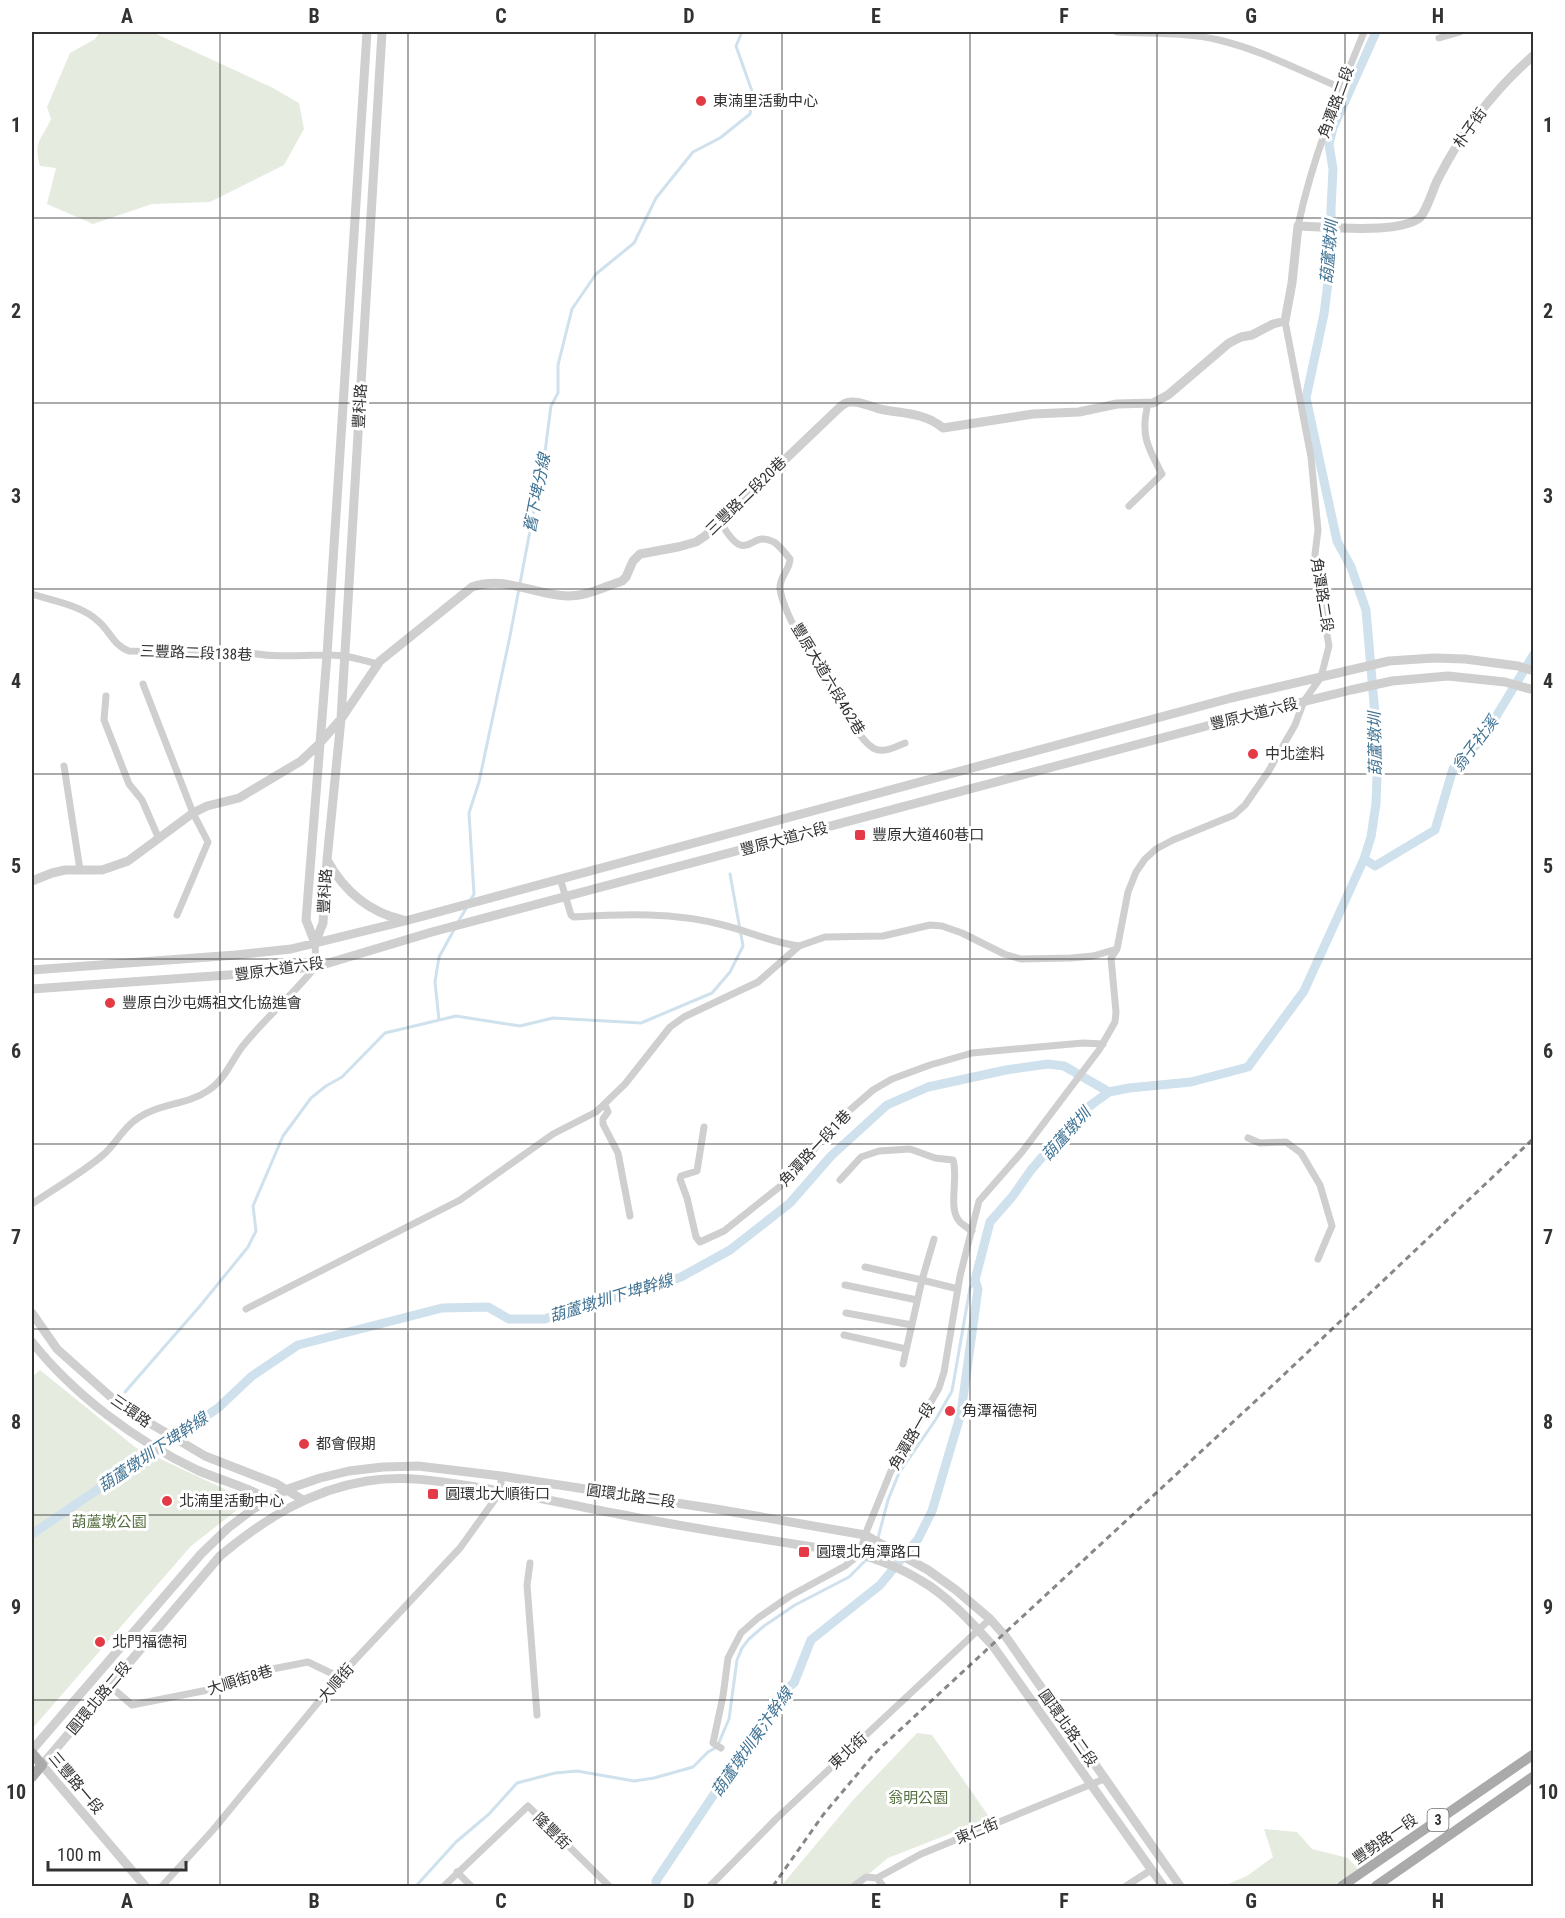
<svg xmlns="http://www.w3.org/2000/svg" width="1565" height="1918" viewBox="0 0 1565 1918" font-family="'Roboto Condensed','Noto Sans TC',sans-serif">
<style>
.green{fill:#e5ebde}
.lines{fill:none;stroke-linecap:round;stroke-linejoin:round}
.stream{stroke:#cee1ed;stroke-width:3}
.canal{stroke:#cee1ed;stroke-width:9}
.minor{stroke:#cfcfcf;stroke-width:7}
.tertiary{stroke:#cfcfcf;stroke-width:9}
.primary{stroke:#aaa;stroke-width:10}
.rail{stroke:#878787;stroke-width:3;stroke-dasharray:6 4.5;stroke-linecap:butt}
.grid{fill:none;stroke:#323232;stroke-width:1.5;stroke-opacity:0.55}
.poi-dot{fill:#e33a46;stroke:#fff;stroke-width:2}
.labels{text-anchor:middle;dominant-baseline:central;stroke-width:6;stroke-linejoin:round;paint-order:stroke}
.shield{fill:#fff;stroke:#707070;stroke-width:1.5}
.shield-label{font-size:14px;font-weight:bold;fill:#323232}
.poi-label{font-size:15px;fill:#323232;stroke:#fff;text-anchor:start}
.street-label{font-size:15px;fill:#323232;stroke:#fff}
.park-label{font-size:15px;fill:#556e3f;stroke:#fff}
.water-label{font-size:16px;font-style:italic;fill:#407394;stroke:#fff}
.neatline{fill:none;stroke:#323232;stroke-width:2}
.grid-label{font-size:20px;text-anchor:middle;font-weight:bold;fill:#323232}
</style>
<rect width="100%" height="100%" fill="#fff"/>
<path class="green" d="M 100,32 L 152,32 L 271,87 L 299,103 L 304,129 L 284,165 L 210,202 L 152,204 L 93,224 L 47,204 L 56,168 L 40,166 C 33,140 42,140 51,119 L 47,107 L 70,53 L 95,39 Z
M 40,1370 L 135,1447 L 237,1495 L 242,1506 L 191,1546 L 32,1729 L 32,1377 Z
M 917,1733 L 932,1735 L 990,1818 L 888,1858 L 854,1886 L 784,1886 L 782,1885 L 854,1799 Z
M 1264,1829 L 1297,1832 L 1312,1849 L 1348,1858 L 1358,1869 L 1334,1886 L 1230,1886 L 1228,1884 L 1247,1876 L 1273,1857 Z"/>
<g class="lines">
<path class="stream" d="M 470,901 L 474,894 L 469,813 L 479,782 L 510,636 L 545,452 L 551,406 L 558,393 L 558,365 L 572,309 L 596,274 L 634,243 L 656,198 L 693,152 L 720,138 L 750,114 L 753,94 L 736,46 L 742,32
M 458,922 L 467,907
M 439,1020 L 435,982 L 439,957 L 455,928
M 125,1392 L 200,1306 L 248,1247 L 256,1231 L 253,1206 L 283,1136 L 311,1098 L 326,1086 L 342,1077 L 385,1033 L 456,1016 L 520,1026 L 553,1018 L 641,1023 L 712,993 L 730,972 L 743,946 L 730,874
M 878,1538 L 888,1500 L 899,1473 L 936,1419 L 952,1391 L 970,1288 L 975,1280
M 416,1886 L 456,1842 L 489,1814 L 517,1783 L 555,1773 L 577,1771 L 634,1781 L 654,1778 L 693,1767 L 708,1752 L 717,1747 L 729,1719 L 737,1660 L 742,1648 L 749,1639 L 764,1626 L 795,1605 L 849,1577 L 866,1560"/>
<path class="canal" d="M 1364,859 L 1375,866 L 1435,830 L 1453,769 L 1483,738 L 1534,654
M 32,1534 L 218,1408 L 252,1376 L 298,1345 L 442,1308 L 488,1307 L 509,1319 L 545,1319 L 588,1303 L 639,1291 L 681,1277 L 730,1250 L 790,1203 L 831,1156 L 887,1105 L 928,1087 L 1006,1070 L 1048,1064 L 1064,1066 L 1109,1092
M 656,1886 L 656,1881 L 751,1739 L 779,1704 L 786,1689 L 794,1683 L 811,1640 L 880,1585 L 918,1539 L 932,1511 L 961,1413 L 978,1289 L 975,1280 L 990,1222 L 1012,1197 L 1031,1170 L 1080,1113 L 1109,1092 L 1129,1088 L 1191,1082 L 1248,1067 L 1304,991 L 1364,859 L 1371,837 L 1376,804 L 1378,750 L 1366,610 L 1351,567 L 1337,541 L 1306,398 L 1324,314 L 1331,259 L 1331,209 L 1333,169 L 1329,144 L 1333,128 L 1376,32"/>
<path class="minor" d="M 1117,32 C 1151,34 1186,32 1219,40 C 1261,50 1301,71 1341,88
M 1439,38 L 1460,32
M 1298,226 C 1312,159 1338,95 1364,32
M 1129,506 L 1162,474 C 1148,448 1140,435 1148,404
M 721,523 C 748,569 749,528 774,542 C 780,546 786,554 790,559 C 790,570 779,577 780,589 C 782,603 792,623 799,636 C 804,646 814,655 820,665 C 830,684 857,741 875,749 C 885,753 895,747 905,743
M 32,594 C 53,601 81,605 98,621 C 110,631 114,646 129,651 L 250,653 C 279,658 298,655 326,655 C 344,654 361,660 378,664
M 143,684 L 193,813 L 208,842 L 177,915
M 106,696 L 104,720 L 129,784 L 142,800 L 159,839
M 64,766 L 80,870
M 560,878 L 571,915 L 574,917 C 623,914 674,912 723,925 C 748,931 773,943 799,946
M 605,1105 L 608,1112 L 603,1119 L 603,1124 L 618,1153 L 630,1216
M 704,1127 L 697,1171 L 681,1176 L 680,1179 L 687,1198 L 696,1237 L 700,1242 L 724,1231 L 783,1184 L 794,1174 L 835,1123 L 873,1090 L 892,1079 L 930,1065 L 972,1053 L 1083,1043 L 1103,1044
M 1248,1138 L 1260,1143 L 1286,1142 L 1301,1153 L 1320,1185 L 1332,1226 L 1318,1259
M 840,1180 L 861,1157 L 879,1151 L 910,1149 L 935,1158 L 953,1160 C 959,1177 947,1209 960,1222 C 963,1225 968,1228 972,1231
M 32,1204 C 55,1188 82,1173 103,1155 C 115,1145 122,1130 134,1121 C 156,1103 186,1106 209,1090 C 225,1079 231,1062 242,1047 C 265,1018 293,995 316,966 L 315,943
M 865,1267 L 922,1280 L 934,1239
M 845,1285 L 917,1300
M 246,1309 L 460,1200 L 553,1134 L 596,1112 L 625,1084 L 670,1027 L 684,1017 L 758,982 L 799,946 L 825,937 L 883,936 L 930,925 L 942,926 L 962,933 L 1004,954 L 1021,959 L 1071,958 L 1093,956 L 1117,949
M 846,1313 L 912,1325
M 844,1335 L 906,1349
M 903,1364 L 922,1280 L 958,1289
M 530,1563 L 527,1585 L 537,1715
M 109,1685 L 132,1705 L 223,1687 L 262,1671 L 308,1662 L 339,1677
M 721,1748 L 713,1743 L 723,1696 L 728,1658 L 741,1633 L 758,1618 L 790,1596 L 845,1566 L 860,1554 L 865,1535 L 891,1471 L 939,1388 L 944,1372 L 960,1276 L 979,1201 L 1022,1152 L 1099,1050 L 1115,1022 L 1116,1012 L 1111,958 L 1117,949 L 1128,892 L 1136,872 L 1145,859 L 1156,849 L 1173,840 L 1234,815 L 1245,805 L 1268,772 L 1295,725 L 1304,701 L 1321,677 L 1329,646 L 1316,573 L 1315,554 L 1318,530 L 1311,457 L 1285,321
M 457,1872 L 471,1886
M 877,1878 L 883,1886
M 162,1886 L 213,1830 L 339,1677 L 460,1548 L 501,1491 L 501,1476
M 444,1886 L 528,1806 L 609,1886
M 710,1886 L 776,1819 L 990,1619
M 854,1886 L 866,1877 L 877,1878 L 921,1854 L 1104,1779
M 1126,1886 L 1151,1870"/>
<path class="tertiary" d="M 327,860 C 344,891 368,912 403,920
M 32,881 L 52,873 L 65,870 L 102,870 L 128,861 L 193,813 L 207,806 L 239,798 L 301,761 L 318,745 L 341,719 L 380,661 L 472,587 C 504,575 534,595 568,596 C 587,596 604,587 622,581 L 626,577 L 633,561 L 640,554 L 678,547 L 696,542 L 705,536 L 839,408 C 842,405 847,402 851,402 C 861,401 871,407 880,409 C 903,414 924,412 943,428 L 1033,414 L 1079,412 L 1117,404 L 1153,403 L 1168,395 L 1229,343 L 1241,337 L 1252,335 L 1273,324 L 1285,321 L 1292,283 L 1298,226 C 1326,227 1395,234 1418,219 C 1426,214 1433,188 1438,179 C 1462,132 1494,90 1534,55
M 315,943 L 306,920 L 327,655 L 367,32
M 315,943 L 323,923 L 327,860 L 341,719 L 382,32
M 32,970 L 236,955 L 291,949 L 405,921 L 1231,698 L 1389,661 L 1434,658 L 1465,659 L 1518,666 L 1534,671
M 32,989 L 283,971 L 322,965 L 432,932 L 1233,719 L 1351,690 L 1392,681 L 1448,676 L 1505,682 L 1534,690
M 32,1313 L 57,1349 L 121,1406 L 205,1456 L 277,1484 L 303,1500
M 32,1342 C 74,1395 136,1441 197,1470 C 227,1483 259,1490 285,1510
M 32,1750 L 201,1554 L 228,1528 L 253,1509 L 288,1489 L 320,1478 L 349,1471 L 383,1467 L 418,1466 L 501,1476 L 722,1510 L 865,1535 L 928,1570 L 956,1590 L 990,1619 L 1006,1637 L 1180,1886
M 145,1886 L 42,1765 L 220,1556 C 263,1520 310,1490 367,1481 C 404,1475 439,1481 476,1487 C 523,1494 571,1505 618,1514 C 698,1530 780,1542 860,1554 C 881,1561 901,1568 920,1580 C 947,1595 972,1623 993,1646 L 1163,1886"/>
<path class="primary" d="M 32,1753 L 42,1765 L 32,1777
M 1342,1886 L 1534,1754
M 1376,1886 L 1534,1776"/>
<path class="rail" d="M 773,1886 L 823,1815 L 875,1753 L 1274,1384 L 1534,1138"/>
</g>
<path class="grid" d="M 220,32 L 220,1886M 408,32 L 408,1886M 595,32 L 595,1886M 782,32 L 782,1886M 970,32 L 970,1886M 1157,32 L 1157,1886M 1345,32 L 1345,1886M 32,218 L 1534,218M 32,403 L 1534,403M 32,589 L 1534,589M 32,774 L 1534,774M 32,959 L 1534,959M 32,1144 L 1534,1144M 32,1329 L 1534,1329M 32,1515 L 1534,1515M 32,1700 L 1534,1700"/>
<g class="poi-dot">
<circle cx="701" cy="101" r="6"/>
<circle cx="1253" cy="754" r="6"/>
<rect x="854" y="829" width="12" height="12" rx="3"/>
<circle cx="110" cy="1003" r="6"/>
<circle cx="950" cy="1411" r="6"/>
<circle cx="304" cy="1444" r="6"/>
<rect x="427" y="1488" width="12" height="12" rx="3"/>
<circle cx="167" cy="1501" r="6"/>
<rect x="798" y="1546" width="12" height="12" rx="3"/>
<circle cx="100" cy="1642" r="6"/>
</g>
<g class="labels">
<rect class="shield" x="1427.5" y="1809" width="21" height="22" rx="4.5"/>
<g class="shield-label">
<text x="1438" y="1820">3</text>
</g>
<g class="poi-label">
<text x="713" y="101">東湳里活動中心</text>
<text x="1265" y="754">中北塗料</text>
<text x="872" y="835">豐原大道460巷口</text>
<text x="122" y="1003">豐原白沙屯媽祖文化協進會</text>
<text x="962" y="1411">角潭福德祠</text>
<text x="316" y="1444">都會假期</text>
<text x="445" y="1494">圓環北大順街口</text>
<text x="179" y="1501">北湳里活動中心</text>
<text x="816" y="1552">圓環北角潭路口</text>
<text x="112" y="1642">北門福德祠</text>
</g>
<g class="street-label">
<text transform="translate(1336 102) rotate(-70)">角潭路二段</text>
<text transform="translate(1470 128) rotate(-55)">朴子街</text>
<text transform="translate(360 406) rotate(-87)">豐科路</text>
<text transform="translate(746 496) rotate(-44)">三豐路二段20巷</text>
<text transform="translate(1322 595) rotate(81)">角潭路二段</text>
<text transform="translate(196 653) rotate(2)">三豐路二段138巷</text>
<text transform="translate(828 679) rotate(59)">豐原大道六段462巷</text>
<text transform="translate(1254 714) rotate(-14)">豐原大道六段</text>
<text transform="translate(784 839) rotate(-15)">豐原大道六段</text>
<text transform="translate(325 891) rotate(-87)">豐科路</text>
<text transform="translate(279 969) rotate(-8)">豐原大道六段</text>
<text transform="translate(815 1148) rotate(-47)">角潭路一段1巷</text>
<text transform="translate(131 1411) rotate(35)">三環路</text>
<text transform="translate(912 1436) rotate(-60)">角潭路一段</text>
<text transform="translate(631 1496) rotate(8)">圓環北路二段</text>
<text transform="translate(240 1680) rotate(-17)">大順街8巷</text>
<text transform="translate(336 1683) rotate(-49)">大順街</text>
<text transform="translate(99 1698) rotate(-50)">圓環北路二段</text>
<text transform="translate(1068 1728) rotate(55)">圓環北路二段</text>
<text transform="translate(848 1751) rotate(-43)">東北街</text>
<text transform="translate(76 1783) rotate(50)">三豐路一段</text>
<text transform="translate(552 1831) rotate(45)">隆豐街</text>
<text transform="translate(977 1831) rotate(-22)">東仁街</text>
<text transform="translate(1385 1839) rotate(-35)">豐勢路一段</text>
</g>
<g class="park-label">
<text x="109" y="1522">葫蘆墩公園</text>
<text x="918" y="1798">翁明公園</text>
</g>
<g class="water-label">
<text transform="translate(1329 252) rotate(-85)">葫蘆墩圳</text>
<text transform="translate(537 493) rotate(-79)">舊下埤分線</text>
<text transform="translate(1375 744) rotate(-91)">葫蘆墩圳</text>
<text transform="translate(1475 744) rotate(-53)">翁子社溪</text>
<text transform="translate(1066 1134) rotate(-48)">葫蘆墩圳</text>
<text transform="translate(611 1298) rotate(-17)">葫蘆墩圳下埤幹線</text>
<text transform="translate(153 1452) rotate(-34)">葫蘆墩圳下埤幹線</text>
<text transform="translate(752 1742) rotate(-55)">葫蘆墩圳東汴幹線</text>
</g>
</g>
<rect width="1565" height="1918" fill="none" stroke="#ffffff" stroke-width="66"/>
<path d="M48 1861v9h138v-9" fill="none" stroke="#323232" stroke-width="3"/>
<text x="57" y="1861" font-size="18" fill="#323232" stroke="#ffffff" stroke-width="4.5" paint-order="stroke">100 m</text>
<rect x="33" y="33" width="1499" height="1852" class="neatline"/>
<g class="grid-label">
<text x="127" y="23">A</text>
<text x="314" y="23">B</text>
<text x="501" y="23">C</text>
<text x="689" y="23">D</text>
<text x="876" y="23">E</text>
<text x="1064" y="23">F</text>
<text x="1251" y="23">G</text>
<text x="1438" y="23">H</text>
<text x="16" y="132">1</text>
<text x="1548" y="132">1</text>
<text x="16" y="318">2</text>
<text x="1548" y="318">2</text>
<text x="16" y="503">3</text>
<text x="1548" y="503">3</text>
<text x="16" y="688">4</text>
<text x="1548" y="688">4</text>
<text x="16" y="873">5</text>
<text x="1548" y="873">5</text>
<text x="16" y="1058">6</text>
<text x="1548" y="1058">6</text>
<text x="16" y="1244">7</text>
<text x="1548" y="1244">7</text>
<text x="16" y="1429">8</text>
<text x="1548" y="1429">8</text>
<text x="16" y="1614">9</text>
<text x="1548" y="1614">9</text>
<text x="16" y="1799">10</text>
<text x="1548" y="1799">10</text>
<text x="127" y="1908">A</text>
<text x="314" y="1908">B</text>
<text x="501" y="1908">C</text>
<text x="689" y="1908">D</text>
<text x="876" y="1908">E</text>
<text x="1064" y="1908">F</text>
<text x="1251" y="1908">G</text>
<text x="1438" y="1908">H</text>
</g>
</svg>
